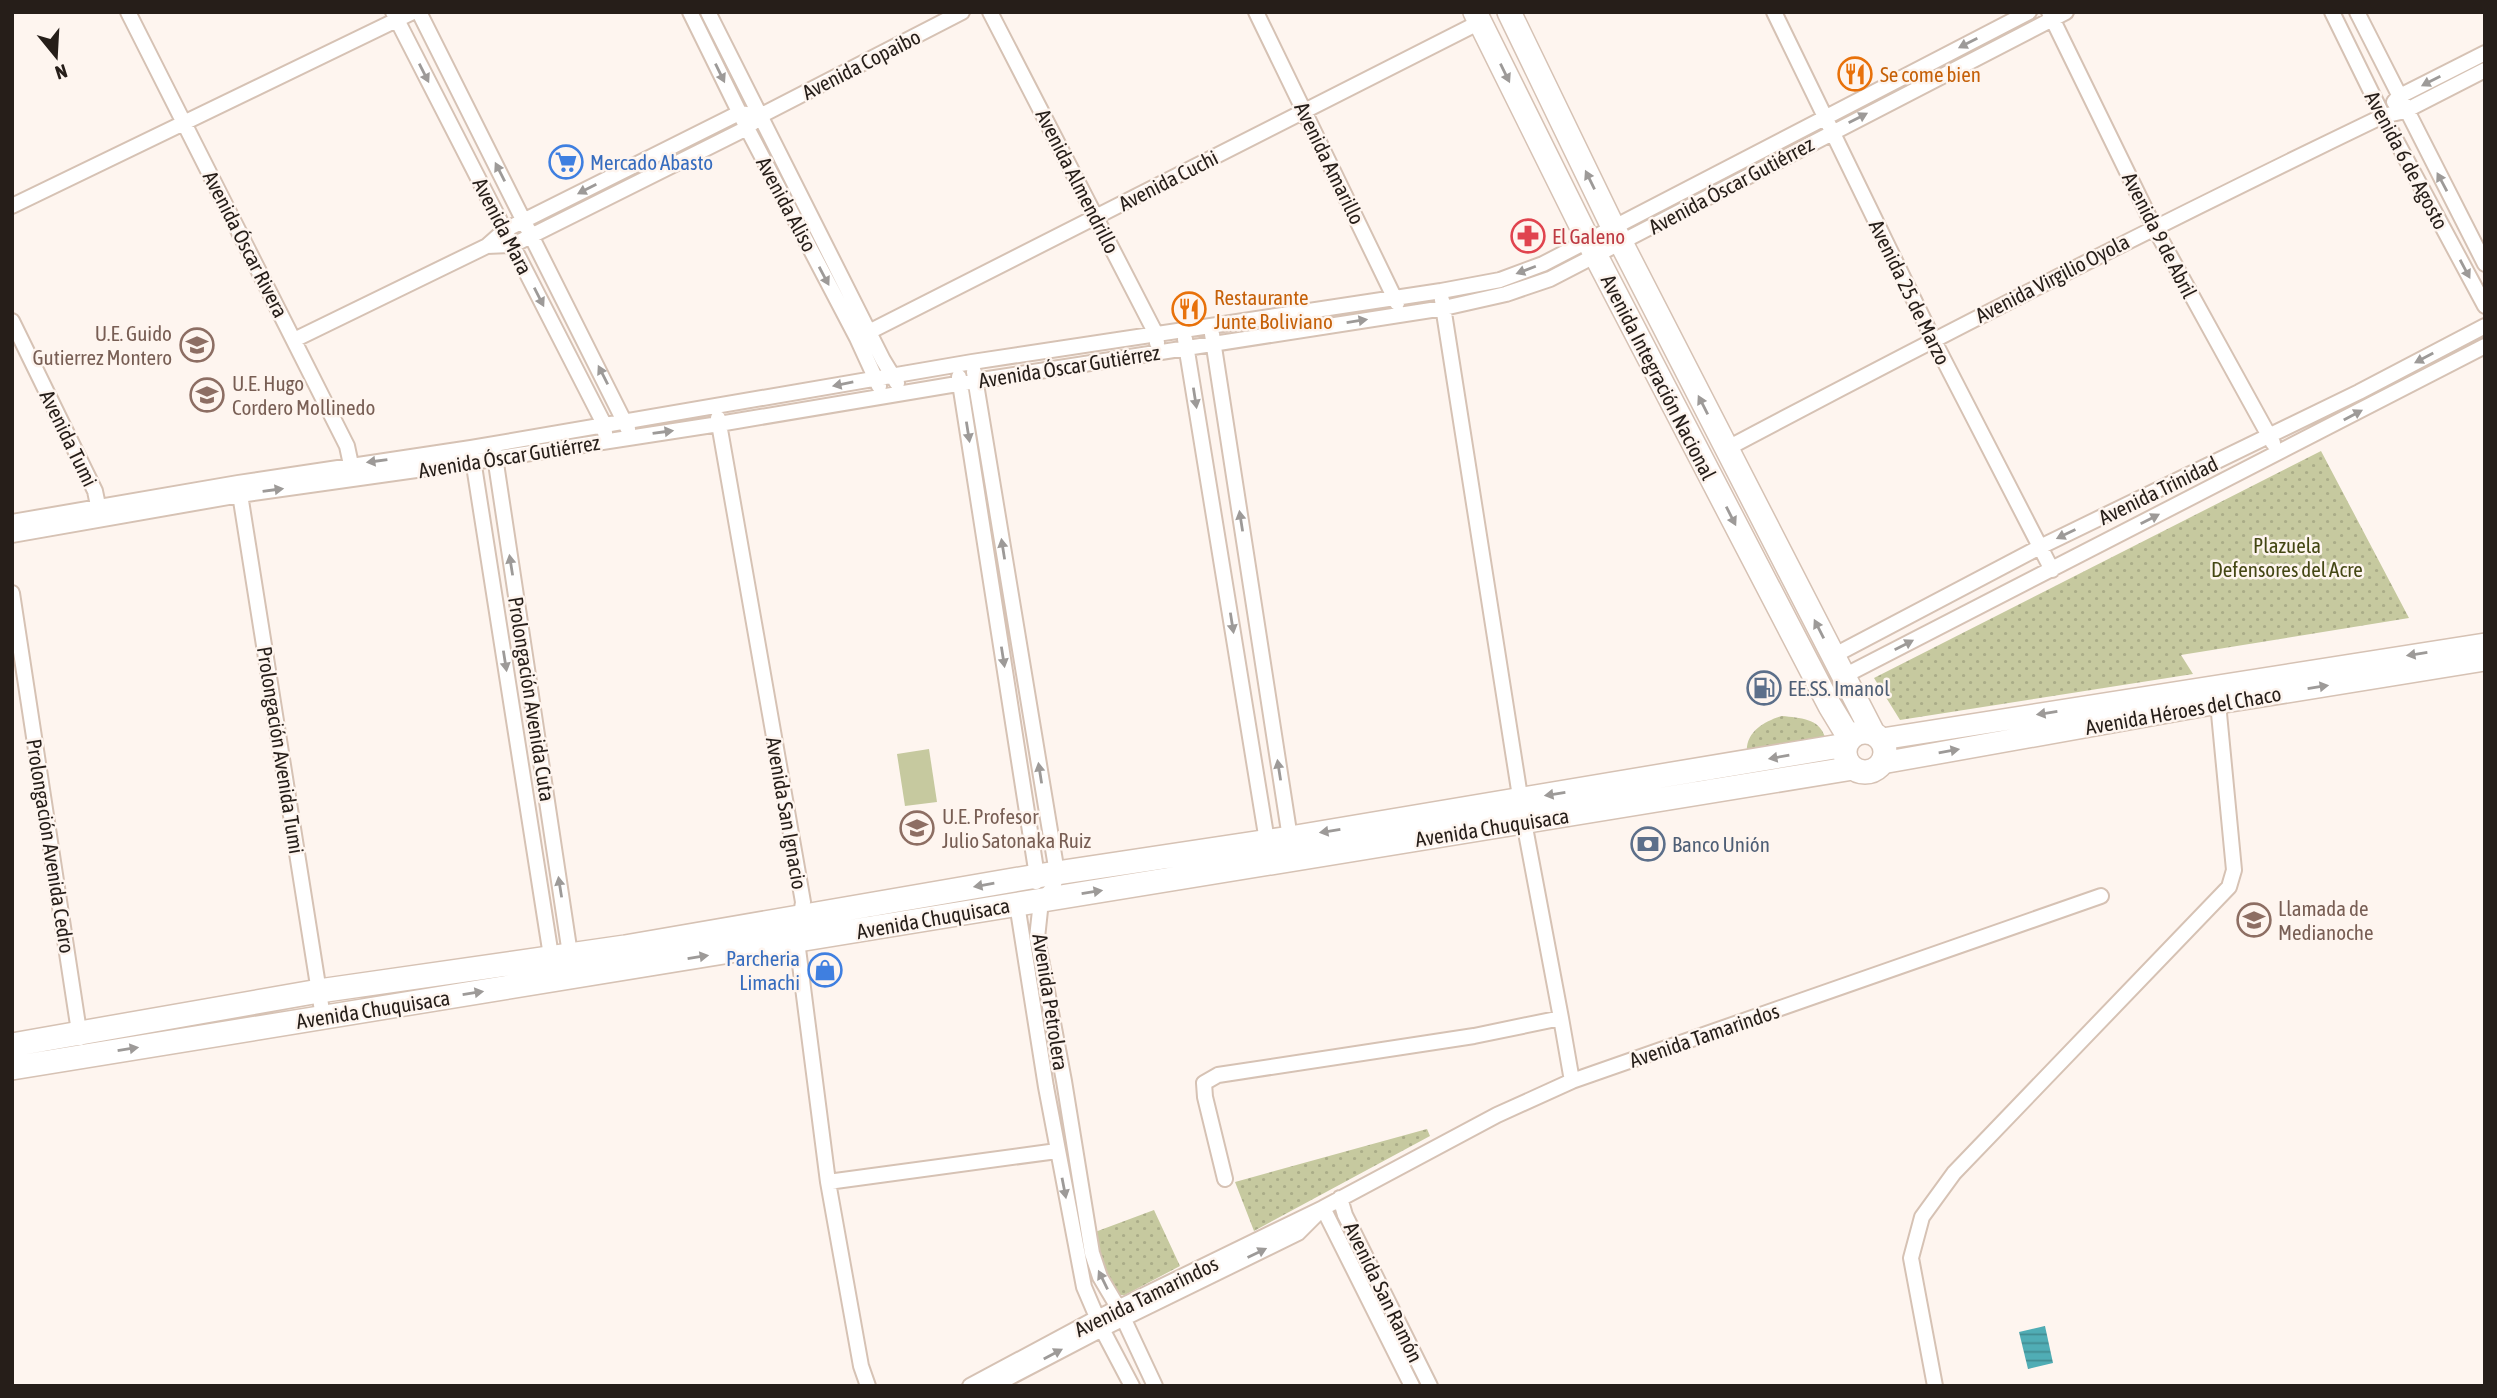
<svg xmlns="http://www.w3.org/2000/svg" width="2497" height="1398" viewBox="0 0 2497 1398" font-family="'Asap Condensed',sans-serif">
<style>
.green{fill:url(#green-dots)}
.pitch{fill:#c6c99f}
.water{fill:url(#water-rules)}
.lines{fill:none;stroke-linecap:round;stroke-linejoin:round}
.minor-casing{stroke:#d6c2b4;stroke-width:18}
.secondary-casing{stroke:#d6c2b4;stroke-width:24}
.primary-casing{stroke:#d6c2b4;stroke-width:26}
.minor{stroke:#fff;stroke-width:14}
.secondary{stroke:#fff;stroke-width:21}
.primary{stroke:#fff;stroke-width:23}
.oneway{fill:#9d9a98}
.labels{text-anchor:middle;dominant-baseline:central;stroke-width:5;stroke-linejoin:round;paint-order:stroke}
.street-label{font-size:21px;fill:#261e19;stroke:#fef5ef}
.food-label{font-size:21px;fill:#c56008;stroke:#fef5ef;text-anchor:start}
.shop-label{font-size:21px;fill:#366cbe;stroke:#fef5ef;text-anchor:start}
.health-label{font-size:21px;fill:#be3a42;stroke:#fef5ef;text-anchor:start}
.education-label{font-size:21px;fill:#785e54;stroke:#fef5ef;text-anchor:start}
.park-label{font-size:21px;fill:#444714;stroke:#fef5ef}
.service-label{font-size:21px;fill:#4e5e75;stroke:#fef5ef;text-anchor:start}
</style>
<defs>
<pattern id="green-dots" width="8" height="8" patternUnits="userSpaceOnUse" patternTransform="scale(1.75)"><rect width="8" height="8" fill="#c6c99f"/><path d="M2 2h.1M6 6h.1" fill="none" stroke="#aaac88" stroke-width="1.8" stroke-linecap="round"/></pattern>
<pattern id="water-rules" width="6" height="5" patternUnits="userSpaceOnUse" patternTransform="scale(1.75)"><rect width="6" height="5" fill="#50adb5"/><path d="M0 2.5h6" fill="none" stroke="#428c92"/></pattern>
</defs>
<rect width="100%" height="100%" fill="#fef5ef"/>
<path class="green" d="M 2321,451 L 2409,618 L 2181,655 L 2193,674 L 1900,720 L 1874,678 Z
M 1782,716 C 1800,718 1819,718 1825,737 L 1747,753 C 1745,732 1765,721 1782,716 Z
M 1427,1129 L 1430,1136 L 1254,1231 L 1235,1182 Z
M 1154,1210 L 1180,1266 L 1125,1295 L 1120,1295 C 1104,1278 1098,1255 1095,1232 Z"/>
<path class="pitch" d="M 929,749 L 937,802 L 905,806 L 897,754 Z"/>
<path class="water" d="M 2045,1326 L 2053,1363 L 2028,1369 L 2019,1332 Z"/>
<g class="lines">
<defs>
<path id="minor" d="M 128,12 L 347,446 L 353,474
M 393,12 L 604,424 L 605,433
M 419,12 L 628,429
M 690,12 L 747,128 L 857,338 L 879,386
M 708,12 L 883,360 L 897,383
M 990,12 L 1156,334 L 1157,343
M 1256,12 L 1397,303
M 1774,12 L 1933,339 L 2052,570
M 2049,12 L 2154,227 L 2273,443
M 2332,12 L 2383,116 L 2485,306
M 2357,12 L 2485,264
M 2394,102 L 2398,97 L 2485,53
M 12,206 L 413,12
M 487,246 L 513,245 L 747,128 L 760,116 L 962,12
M 12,321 L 95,491 L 100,515
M 1212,334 L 1290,838
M 857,338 L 1480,22
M 1185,339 L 1267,841
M 294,340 L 487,246 L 505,230 L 739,113 L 760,116
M 974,372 L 1057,873 L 1053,888 L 1041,901 L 1037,938 L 1064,1081 L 1092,1253 L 1100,1277 L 1119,1309 L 1155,1386
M 959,377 L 1037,876 L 1036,882
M 718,418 L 803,902 L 797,941 L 828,1182 L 861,1366 L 868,1386
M 1726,449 C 1943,334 2161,223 2383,116 L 2405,111 L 2485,70
M 494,450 L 570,954
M 472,453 L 551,956
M 239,488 L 323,1017
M 12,522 L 238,483 L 471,448 L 972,362 L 1441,291 L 1500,280 L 1543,264 L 2029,12
M 12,535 L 240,495 L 473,462 L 719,424 L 975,381 L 1444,308 L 1506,294 L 1550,279 L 2066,12
M 12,593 L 80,1038
M 1833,656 L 2040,547 L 2359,392 L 2485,326
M 1844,676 L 2485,346
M 1022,900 L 1017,904 L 1046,1087 L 1084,1287 L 1102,1329 L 1132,1386
M 1561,1018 L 1572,1081
M 1225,1179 L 1205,1097 L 1204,1083 L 1218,1075 L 1474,1036 L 1561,1018 L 1524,822 L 1442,300
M 828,1182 L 1057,1151
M 1340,1198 L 1345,1215 L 1430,1386
M 970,1386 L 1097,1318 L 1323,1208 L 1298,1233 L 1102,1329 L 993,1386
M 1412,1386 L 1323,1208 L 1497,1115 L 1572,1081 L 2101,896
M 1935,1386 L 1911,1258 L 1922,1217 L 1954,1173 L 2229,887 L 2234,870 L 2218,703"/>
<path id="secondary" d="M 1882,739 L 2485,644
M 1882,763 L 2218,703 L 2485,660"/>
<path id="primary" d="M 1475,12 L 1596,256 L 1830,706 L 1850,739
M 1509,12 L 1613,227 L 1873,733
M1845 752a20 20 0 1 1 40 0a20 20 0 1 1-40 0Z
M 12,1045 L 319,991 L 625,947 L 1037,876 L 1290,838 L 1846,745
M 12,1068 L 1853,768"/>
</defs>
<use href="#minor" class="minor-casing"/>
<use href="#secondary" class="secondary-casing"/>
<use href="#primary" class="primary-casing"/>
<use href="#minor" class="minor"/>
<use href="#secondary" class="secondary"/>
<use href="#primary" class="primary"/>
</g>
<defs><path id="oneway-solid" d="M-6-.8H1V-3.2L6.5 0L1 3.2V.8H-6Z" transform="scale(1.75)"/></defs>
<g class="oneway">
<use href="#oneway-solid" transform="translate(1968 43) rotate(153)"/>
<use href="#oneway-solid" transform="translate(424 73) rotate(63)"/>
<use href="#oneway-solid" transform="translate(720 73) rotate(64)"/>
<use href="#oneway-solid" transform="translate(1505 73) rotate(64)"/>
<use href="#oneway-solid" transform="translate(2431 81) rotate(153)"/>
<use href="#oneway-solid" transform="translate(1858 118) rotate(-27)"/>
<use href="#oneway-solid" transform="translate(500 172) rotate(-117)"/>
<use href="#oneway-solid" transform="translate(1590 180) rotate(-116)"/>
<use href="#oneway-solid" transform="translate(2442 182) rotate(-118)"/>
<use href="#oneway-solid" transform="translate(587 189) rotate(153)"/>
<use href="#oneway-solid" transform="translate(2465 269) rotate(62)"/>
<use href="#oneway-solid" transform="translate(1526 270) rotate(159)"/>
<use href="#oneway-solid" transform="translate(824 276) rotate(62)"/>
<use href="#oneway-solid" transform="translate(539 297) rotate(63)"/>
<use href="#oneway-solid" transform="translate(1357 321) rotate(-9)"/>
<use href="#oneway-solid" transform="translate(2424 358) rotate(152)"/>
<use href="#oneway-solid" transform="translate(603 375) rotate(-117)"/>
<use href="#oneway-solid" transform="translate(843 384) rotate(169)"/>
<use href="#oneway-solid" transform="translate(1195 398) rotate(81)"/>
<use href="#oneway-solid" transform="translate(1703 405) rotate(-117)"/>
<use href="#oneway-solid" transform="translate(2353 415) rotate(-28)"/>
<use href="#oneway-solid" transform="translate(663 432) rotate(-8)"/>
<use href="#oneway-solid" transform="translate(968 432) rotate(81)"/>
<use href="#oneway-solid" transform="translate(377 461) rotate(172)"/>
<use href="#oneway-solid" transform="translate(273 490) rotate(-8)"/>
<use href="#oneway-solid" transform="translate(1731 516) rotate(63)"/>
<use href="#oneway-solid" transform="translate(2150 519) rotate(-27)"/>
<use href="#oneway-solid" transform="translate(1241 521) rotate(-99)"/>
<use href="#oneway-solid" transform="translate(2066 534) rotate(154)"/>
<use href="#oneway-solid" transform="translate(1003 549) rotate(-99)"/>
<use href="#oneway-solid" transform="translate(511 565) rotate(-99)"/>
<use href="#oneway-solid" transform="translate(1232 623) rotate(81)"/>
<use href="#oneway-solid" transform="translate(1819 629) rotate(-117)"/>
<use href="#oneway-solid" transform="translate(1904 645) rotate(-27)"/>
<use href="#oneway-solid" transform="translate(2417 654) rotate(171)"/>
<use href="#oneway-solid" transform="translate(1003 657) rotate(81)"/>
<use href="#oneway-solid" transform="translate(505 661) rotate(81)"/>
<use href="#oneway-solid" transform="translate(2318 687) rotate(-9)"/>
<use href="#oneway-solid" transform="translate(2047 713) rotate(171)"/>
<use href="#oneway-solid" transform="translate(1949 751) rotate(-10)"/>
<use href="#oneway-solid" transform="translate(1779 757) rotate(170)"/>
<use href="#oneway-solid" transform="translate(1279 770) rotate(-99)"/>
<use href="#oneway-solid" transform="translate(1040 773) rotate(-99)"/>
<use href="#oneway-solid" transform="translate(1555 794) rotate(171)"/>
<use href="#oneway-solid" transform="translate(1330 831) rotate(171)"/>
<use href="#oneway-solid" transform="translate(984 885) rotate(170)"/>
<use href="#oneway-solid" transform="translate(560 887) rotate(-99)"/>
<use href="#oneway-solid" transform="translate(1092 892) rotate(-9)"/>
<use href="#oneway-solid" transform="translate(698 957) rotate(-9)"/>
<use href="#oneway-solid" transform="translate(473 993) rotate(-9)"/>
<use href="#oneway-solid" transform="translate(128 1049) rotate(-9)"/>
<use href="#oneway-solid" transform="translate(1064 1188) rotate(79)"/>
<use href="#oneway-solid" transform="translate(1257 1253) rotate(-26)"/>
<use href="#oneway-solid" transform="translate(1103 1280) rotate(-116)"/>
<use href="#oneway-solid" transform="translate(1053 1354) rotate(-28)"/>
</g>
<defs>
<symbol id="restaurant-ring" viewBox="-11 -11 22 22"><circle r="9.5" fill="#fef5ef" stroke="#e8710a" stroke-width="1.5"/><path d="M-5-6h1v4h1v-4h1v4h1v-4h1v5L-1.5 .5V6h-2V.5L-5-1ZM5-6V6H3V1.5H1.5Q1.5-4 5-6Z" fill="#e8710a"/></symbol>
<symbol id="supermarket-ring" viewBox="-11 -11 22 22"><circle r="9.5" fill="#fef5ef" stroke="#3f7fe0" stroke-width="1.5"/><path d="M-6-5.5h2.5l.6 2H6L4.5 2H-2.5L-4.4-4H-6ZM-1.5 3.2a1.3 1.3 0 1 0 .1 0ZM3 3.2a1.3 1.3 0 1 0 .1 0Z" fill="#3f7fe0"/></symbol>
<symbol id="pharmacy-ring" viewBox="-11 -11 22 22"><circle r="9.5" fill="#fef5ef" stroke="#e0444e" stroke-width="1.5"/><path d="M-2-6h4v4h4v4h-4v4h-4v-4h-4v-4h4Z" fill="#e0444e"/></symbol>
<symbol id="school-ring" viewBox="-11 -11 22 22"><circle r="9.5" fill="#fef5ef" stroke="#8d6e63" stroke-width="1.5"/><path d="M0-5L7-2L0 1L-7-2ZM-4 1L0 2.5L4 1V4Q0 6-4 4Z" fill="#8d6e63"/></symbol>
<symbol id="fuel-ring" viewBox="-11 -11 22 22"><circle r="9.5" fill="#fef5ef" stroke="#5c6f8a" stroke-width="1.5"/><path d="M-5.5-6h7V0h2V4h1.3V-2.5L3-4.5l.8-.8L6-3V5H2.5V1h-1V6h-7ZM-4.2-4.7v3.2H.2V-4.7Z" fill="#5c6f8a"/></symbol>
<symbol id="bank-ring" viewBox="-11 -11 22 22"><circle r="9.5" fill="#fef5ef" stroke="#5c6f8a" stroke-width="1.5"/><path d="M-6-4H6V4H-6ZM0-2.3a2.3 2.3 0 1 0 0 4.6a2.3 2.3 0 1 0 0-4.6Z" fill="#5c6f8a"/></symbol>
<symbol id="university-ring" viewBox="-11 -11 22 22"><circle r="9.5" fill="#fef5ef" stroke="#8d6e63" stroke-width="1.5"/><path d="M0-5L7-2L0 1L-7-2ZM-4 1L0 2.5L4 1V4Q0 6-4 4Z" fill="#8d6e63"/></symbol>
<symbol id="shop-ring" viewBox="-11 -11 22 22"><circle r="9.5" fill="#fef5ef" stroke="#3f7fe0" stroke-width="1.5"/><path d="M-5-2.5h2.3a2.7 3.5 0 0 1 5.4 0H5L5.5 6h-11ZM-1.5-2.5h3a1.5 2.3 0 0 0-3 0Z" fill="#3f7fe0"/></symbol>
</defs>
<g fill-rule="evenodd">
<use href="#restaurant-ring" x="1836" y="55" width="38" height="38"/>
<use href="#supermarket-ring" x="547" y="143" width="38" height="38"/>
<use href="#pharmacy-ring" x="1509" y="217" width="38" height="38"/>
<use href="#restaurant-ring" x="1170" y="290" width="38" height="38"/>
<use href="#school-ring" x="178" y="326" width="38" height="38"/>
<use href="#school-ring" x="188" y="376" width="38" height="38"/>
<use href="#fuel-ring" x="1745" y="669" width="38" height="38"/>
<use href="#school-ring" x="898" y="809" width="38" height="38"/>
<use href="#bank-ring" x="1629" y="825" width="38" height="38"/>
<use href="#university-ring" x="2235" y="901" width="38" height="38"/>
<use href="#shop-ring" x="806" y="951" width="38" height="38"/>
</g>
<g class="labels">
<g class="street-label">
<text transform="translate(861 64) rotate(-27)">Avenida Copaibo</text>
<text transform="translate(2407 160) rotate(62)">Avenida 6 de Agosto</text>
<text transform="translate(1330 163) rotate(64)">Avenida Amarillo</text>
<text transform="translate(1168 180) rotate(-27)">Avenida Cuchi</text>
<text transform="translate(1078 181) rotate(63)">Avenida Almendrillo</text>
<text transform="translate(1731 185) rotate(-28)">Avenida Óscar Gutiérrez</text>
<text transform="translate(787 204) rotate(62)">Avenida Aliso</text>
<text transform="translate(503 226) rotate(63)">Avenida Mara</text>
<text transform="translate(2160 235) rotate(63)">Avenida 9 de Abril</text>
<text transform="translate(246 244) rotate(63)">Avenida Óscar Rivera</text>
<text transform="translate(2052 278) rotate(-27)">Avenida Virgilio Oyola</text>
<text transform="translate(1910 292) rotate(64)">Avenida 25 de Marzo</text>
<text transform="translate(1069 366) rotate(-9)">Avenida Óscar Gutiérrez</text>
<text transform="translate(1659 377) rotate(63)">Avenida Integración Nacional</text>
<text transform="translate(69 438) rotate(64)">Avenida Tumi</text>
<text transform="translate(509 456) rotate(-9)">Avenida Óscar Gutiérrez</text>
<text transform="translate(2158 490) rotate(-26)">Avenida Trinidad</text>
<text transform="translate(532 699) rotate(81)">Prolongación Avenida Cuta</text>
<text transform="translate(2183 710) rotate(-10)">Avenida Héroes del Chaco</text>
<text transform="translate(281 750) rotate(81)">Prolongación Avenida Tumi</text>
<text transform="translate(787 813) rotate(80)">Avenida San Ignacio</text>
<text transform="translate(1492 827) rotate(-9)">Avenida Chuquisaca</text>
<text transform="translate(51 846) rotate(81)">Prolongación Avenida Cedro</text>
<text transform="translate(933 918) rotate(-10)">Avenida Chuquisaca</text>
<text transform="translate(1051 1002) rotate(81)">Avenida Petrolera</text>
<text transform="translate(373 1009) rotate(-9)">Avenida Chuquisaca</text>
<text transform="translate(1704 1035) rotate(-19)">Avenida Tamarindos</text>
<text transform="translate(1384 1292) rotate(64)">Avenida San Ramón</text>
<text transform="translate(1146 1296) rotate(-26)">Avenida Tamarindos</text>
</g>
<g class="food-label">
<text x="1880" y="74">Se come bien</text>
<text x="1214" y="297">Restaurante<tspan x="1214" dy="24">Junte Boliviano</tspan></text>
</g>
<g class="shop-label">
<text x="590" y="162">Mercado Abasto</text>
<text x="800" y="958" text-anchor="end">Parcheria<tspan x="800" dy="24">Limachi</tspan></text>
</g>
<g class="health-label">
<text x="1552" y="236">El Galeno</text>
</g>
<g class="education-label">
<text x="172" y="333" text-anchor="end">U.E. Guido<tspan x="172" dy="24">Gutierrez Montero</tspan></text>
<text x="232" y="383">U.E. Hugo<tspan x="232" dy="24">Cordero Mollinedo</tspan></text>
<text x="942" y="816">U.E. Profesor<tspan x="942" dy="24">Julio Satonaka Ruiz</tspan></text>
<text x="2278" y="908">Llamada de<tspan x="2278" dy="24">Medianoche</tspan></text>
</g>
<g class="park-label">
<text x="2287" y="545">Plazuela<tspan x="2287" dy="24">Defensores del Acre</tspan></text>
</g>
<g class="service-label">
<text x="1788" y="688">EE.SS. Imanol</text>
<text x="1672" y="844">Banco Unión</text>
</g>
</g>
<rect width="2497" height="1398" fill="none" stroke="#261e19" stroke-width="28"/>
<g transform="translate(56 56) rotate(162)" stroke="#fef5ef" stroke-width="5" paint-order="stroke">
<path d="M0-5L12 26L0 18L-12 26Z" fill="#261e19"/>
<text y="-10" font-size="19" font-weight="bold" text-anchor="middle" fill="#261e19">N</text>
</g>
</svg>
